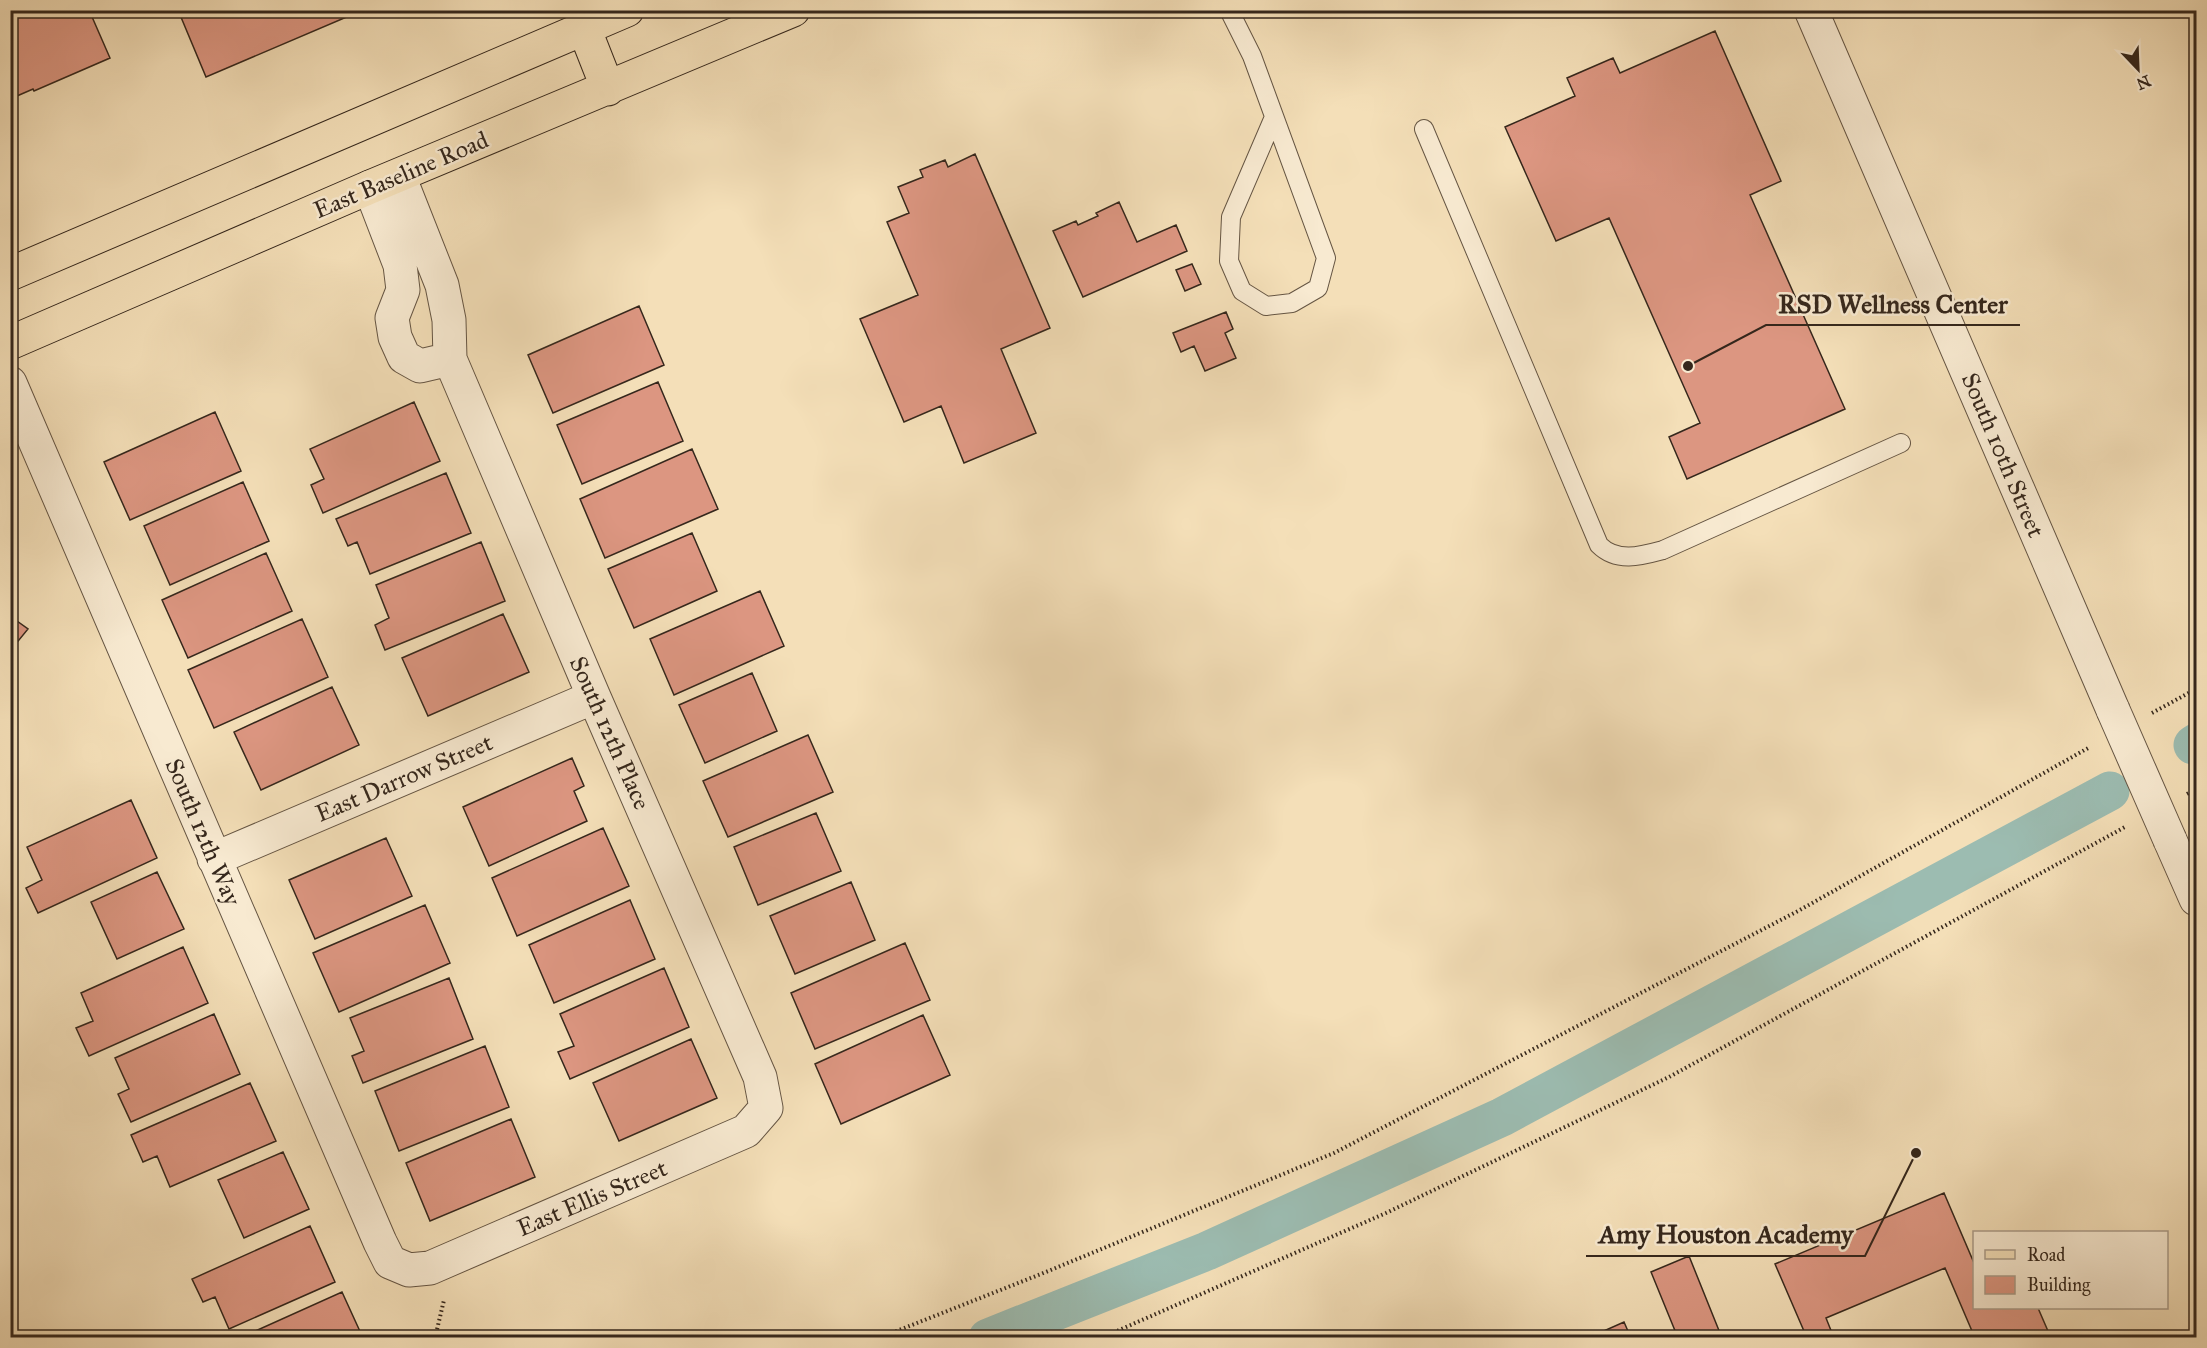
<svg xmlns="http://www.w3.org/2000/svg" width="2207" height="1348" viewBox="0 0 2207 1348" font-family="'IM FELL Great Primer',serif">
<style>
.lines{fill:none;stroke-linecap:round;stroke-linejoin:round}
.canal{stroke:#9cbcb1;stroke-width:39}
.building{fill:#dc9681;stroke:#35271c;stroke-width:1.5}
.lane-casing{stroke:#655543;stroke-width:20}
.street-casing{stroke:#655543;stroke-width:35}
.primary-casing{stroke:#35271c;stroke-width:35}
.path{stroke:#35271c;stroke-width:4;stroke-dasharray:1.5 3;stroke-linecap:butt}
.lane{stroke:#f8ead1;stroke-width:18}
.street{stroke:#f8ead1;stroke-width:33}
.primary{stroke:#f4dfb8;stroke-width:33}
.street-bridge-casing{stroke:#655543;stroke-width:35;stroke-linecap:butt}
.street-bridge{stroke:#f8ead1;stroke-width:33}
.labels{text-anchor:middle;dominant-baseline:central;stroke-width:5;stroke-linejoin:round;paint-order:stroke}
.street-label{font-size:24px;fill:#35271c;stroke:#f8ead1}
.leader{fill:none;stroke:#35271c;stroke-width:2}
.callout-dot{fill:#35271c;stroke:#f8ead1;stroke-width:2}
.callout-label{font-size:26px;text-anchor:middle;font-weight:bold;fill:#35271c;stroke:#f8ead1;stroke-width:5;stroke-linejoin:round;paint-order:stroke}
</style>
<rect width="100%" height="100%" fill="#f4dfb8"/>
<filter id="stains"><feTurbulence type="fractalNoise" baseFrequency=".00333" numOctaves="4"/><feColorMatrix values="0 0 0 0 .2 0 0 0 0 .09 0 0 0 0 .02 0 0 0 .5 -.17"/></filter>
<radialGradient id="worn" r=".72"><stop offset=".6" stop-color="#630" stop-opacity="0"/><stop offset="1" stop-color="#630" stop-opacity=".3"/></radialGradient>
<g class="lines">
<path class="canal" d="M 2193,745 L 2196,743
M 988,1338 L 1207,1251 L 1502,1117 L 2110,791"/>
</g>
<path class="building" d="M 10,10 L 89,10 L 110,58 L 34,91 L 33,89 L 10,99 Z
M 178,10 L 363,10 L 206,77 Z
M 1715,31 L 1781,181 L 1750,195 L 1845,409 L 1687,479 L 1669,437 L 1700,423 L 1609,218 L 1556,241 L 1505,127 L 1575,96 L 1567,78 L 1613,58 L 1620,73 Z
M 975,154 L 1050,328 L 1001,349 L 1036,433 L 964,463 L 941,406 L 904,422 L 860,319 L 918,295 L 887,222 L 909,213 L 898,187 L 923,177 L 920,170 L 945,160 L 948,167 Z
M 1119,202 L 1137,242 L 1176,225 L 1187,251 L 1083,297 L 1053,231 L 1076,221 L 1078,225 L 1098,216 L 1096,213 Z
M 1192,264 L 1201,284 L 1185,291 L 1176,270 Z
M 639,306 L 664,365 L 553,413 L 528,355 Z
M 1226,312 L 1233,329 L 1225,333 L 1236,358 L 1205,371 L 1194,346 L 1181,352 L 1173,333 Z
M 658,382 L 683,441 L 582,484 L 557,425 Z
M 414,402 L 440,461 L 323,513 L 311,485 L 324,479 L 310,449 Z
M 215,412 L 241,471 L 130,520 L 104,462 Z
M 692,449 L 718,509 L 605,558 L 580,499 Z
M 446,473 L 471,533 L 370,574 L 357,542 L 348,546 L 336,519 Z
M 243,482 L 269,541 L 170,585 L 144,526 Z
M 692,533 L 717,591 L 634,628 L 608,569 Z
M 481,542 L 505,601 L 385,650 L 375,625 L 389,618 L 376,585 Z
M 266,553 L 292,611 L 188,658 L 162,600 Z
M 760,591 L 784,646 L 674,695 L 650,639 Z
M 503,614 L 529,672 L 428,716 L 402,658 Z
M 10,616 L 28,629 L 10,651 Z
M 302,619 L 328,677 L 214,728 L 188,670 Z
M 752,673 L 777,731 L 705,763 L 679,705 Z
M 332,687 L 359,745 L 261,790 L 234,732 Z
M 808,735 L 833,792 L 728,837 L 703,781 Z
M 572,758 L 584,786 L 574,791 L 587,821 L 489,866 L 463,807 Z
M 131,800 L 157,858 L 38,913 L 26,888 L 42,880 L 27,847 Z
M 816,813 L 841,871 L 758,905 L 734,847 Z
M 603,828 L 629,886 L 517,936 L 492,878 Z
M 386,838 L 412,896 L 315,939 L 289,880 Z
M 157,872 L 184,929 L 117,959 L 91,902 Z
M 851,882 L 875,940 L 795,974 L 770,916 Z
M 630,900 L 655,959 L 554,1003 L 529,945 Z
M 425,905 L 450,963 L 339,1012 L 313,953 Z
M 905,943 L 930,1000 L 815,1049 L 791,993 Z
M 183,947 L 208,1003 L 89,1056 L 76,1028 L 93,1021 L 81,993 Z
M 664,968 L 689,1027 L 570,1079 L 558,1052 L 574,1046 L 560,1014 Z
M 449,978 L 473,1039 L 363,1083 L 352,1056 L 364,1051 L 350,1018 Z
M 214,1014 L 240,1074 L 131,1122 L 118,1094 L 129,1089 L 115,1058 Z
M 923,1015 L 950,1075 L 841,1124 L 815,1064 Z
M 691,1039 L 717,1098 L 619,1141 L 593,1083 Z
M 485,1046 L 509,1107 L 399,1151 L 375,1091 Z
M 250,1083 L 276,1141 L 170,1187 L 157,1156 L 143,1162 L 131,1135 Z
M 511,1119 L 535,1177 L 430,1221 L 406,1163 Z
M 283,1152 L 309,1209 L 244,1238 L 218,1180 Z
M 1944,1193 L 1974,1263 L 1974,1308 L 2038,1308 L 2051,1338 L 1975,1338 L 1945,1268 L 1826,1318 L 1834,1338 L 1807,1338 L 1775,1264 Z
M 310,1226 L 335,1282 L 229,1329 L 215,1297 L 203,1302 L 192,1279 Z
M 1689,1256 L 1722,1338 L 1678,1338 L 1651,1272 Z
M 342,1292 L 363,1338 L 240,1338 Z
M 1624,1322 L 1631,1338 L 1588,1338 Z"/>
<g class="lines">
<defs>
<path id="lane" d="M 1229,10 L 1252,56 L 1326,258 L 1318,288 L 1292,303 L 1266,306 L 1242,291 L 1229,261 L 1231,217 L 1274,117
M 1424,129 L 1599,545 C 1617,563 1641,556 1663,550 L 1901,443"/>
<path id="street" d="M 1811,10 L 2113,710
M 370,187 L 400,265 L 403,290 L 392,318 L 395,337 L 404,357 L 420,366 L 450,359
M 10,383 L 380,1242 L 390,1262 L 409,1270 L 430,1268 L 746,1131 L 766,1108 L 760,1077 L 594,697 L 450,359 L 449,320 L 442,285 L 399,176
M 2170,840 L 2196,899
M 214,859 L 594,697"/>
<path id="primary" d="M 584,28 L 608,89
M 10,274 L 627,10
M 10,343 L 370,187 L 793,10"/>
</defs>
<use href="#lane" class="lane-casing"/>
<use href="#street" class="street-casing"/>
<use href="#primary" class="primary-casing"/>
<path class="path" d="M 2152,713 L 2196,689
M 2187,794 L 2196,789
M 435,1338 L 444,1300
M 879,1338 L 1041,1274 L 1334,1153 L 1798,911 L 2090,747
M 1101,1338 L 1386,1213 L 1669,1077 L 2125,827"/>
<use href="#lane" class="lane"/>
<use href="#street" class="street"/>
<use href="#primary" class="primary"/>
<defs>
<path id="street-bridge" d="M 2113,710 L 2170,840"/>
</defs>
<use href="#street-bridge" class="street-bridge-casing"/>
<use href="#street-bridge" class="street-bridge"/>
</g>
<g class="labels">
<g class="street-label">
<text transform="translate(401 175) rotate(-23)">East Baseline Road</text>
<text transform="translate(2003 455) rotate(67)">South 10th Street</text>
<text transform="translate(610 733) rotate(66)">South 12th Place</text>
<text transform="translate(404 778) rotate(-23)">East Darrow Street</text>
<text transform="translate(203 832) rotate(67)">South 12th Way</text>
<text transform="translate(592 1198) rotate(-23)">East Ellis Street</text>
</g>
</g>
<path class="leader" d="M1688 366L1766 325H2020M1916 1153L1865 1256H1586"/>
<g class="callout-dot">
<circle cx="1688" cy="366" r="6"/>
<circle cx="1916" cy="1153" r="6"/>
</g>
<g class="callout-label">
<text x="1893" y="313">RSD Wellness Center</text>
<text x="1726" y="1243">Amy Houston Academy</text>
</g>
<rect width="2207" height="1348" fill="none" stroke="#f4dfb8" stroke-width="36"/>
<rect x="12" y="12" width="2183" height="1324" fill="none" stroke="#35271c" stroke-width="3"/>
<rect x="18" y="18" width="2171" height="1312" fill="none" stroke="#35271c" stroke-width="1.5"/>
<rect x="1973" y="1231" width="195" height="78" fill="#f8ead1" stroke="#aa9c89" stroke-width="1.5"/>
<rect x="1985" y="1250" width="30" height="9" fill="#f4dfb8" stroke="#aa9c89" stroke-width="1.5"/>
<text x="2027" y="1261" font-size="18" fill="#35271c">Road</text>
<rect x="1985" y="1276" width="30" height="18" fill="#dc9681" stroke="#aa9c89" stroke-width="1.5"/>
<text x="2027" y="1291" font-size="18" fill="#35271c">Building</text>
<g transform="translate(2138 69) rotate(157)" stroke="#f8ead1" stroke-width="4.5" paint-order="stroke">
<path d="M0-4.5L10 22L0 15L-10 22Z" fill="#35271c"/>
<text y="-9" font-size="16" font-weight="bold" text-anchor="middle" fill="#35271c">N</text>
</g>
<rect width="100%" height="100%" filter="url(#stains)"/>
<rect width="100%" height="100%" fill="url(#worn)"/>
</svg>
